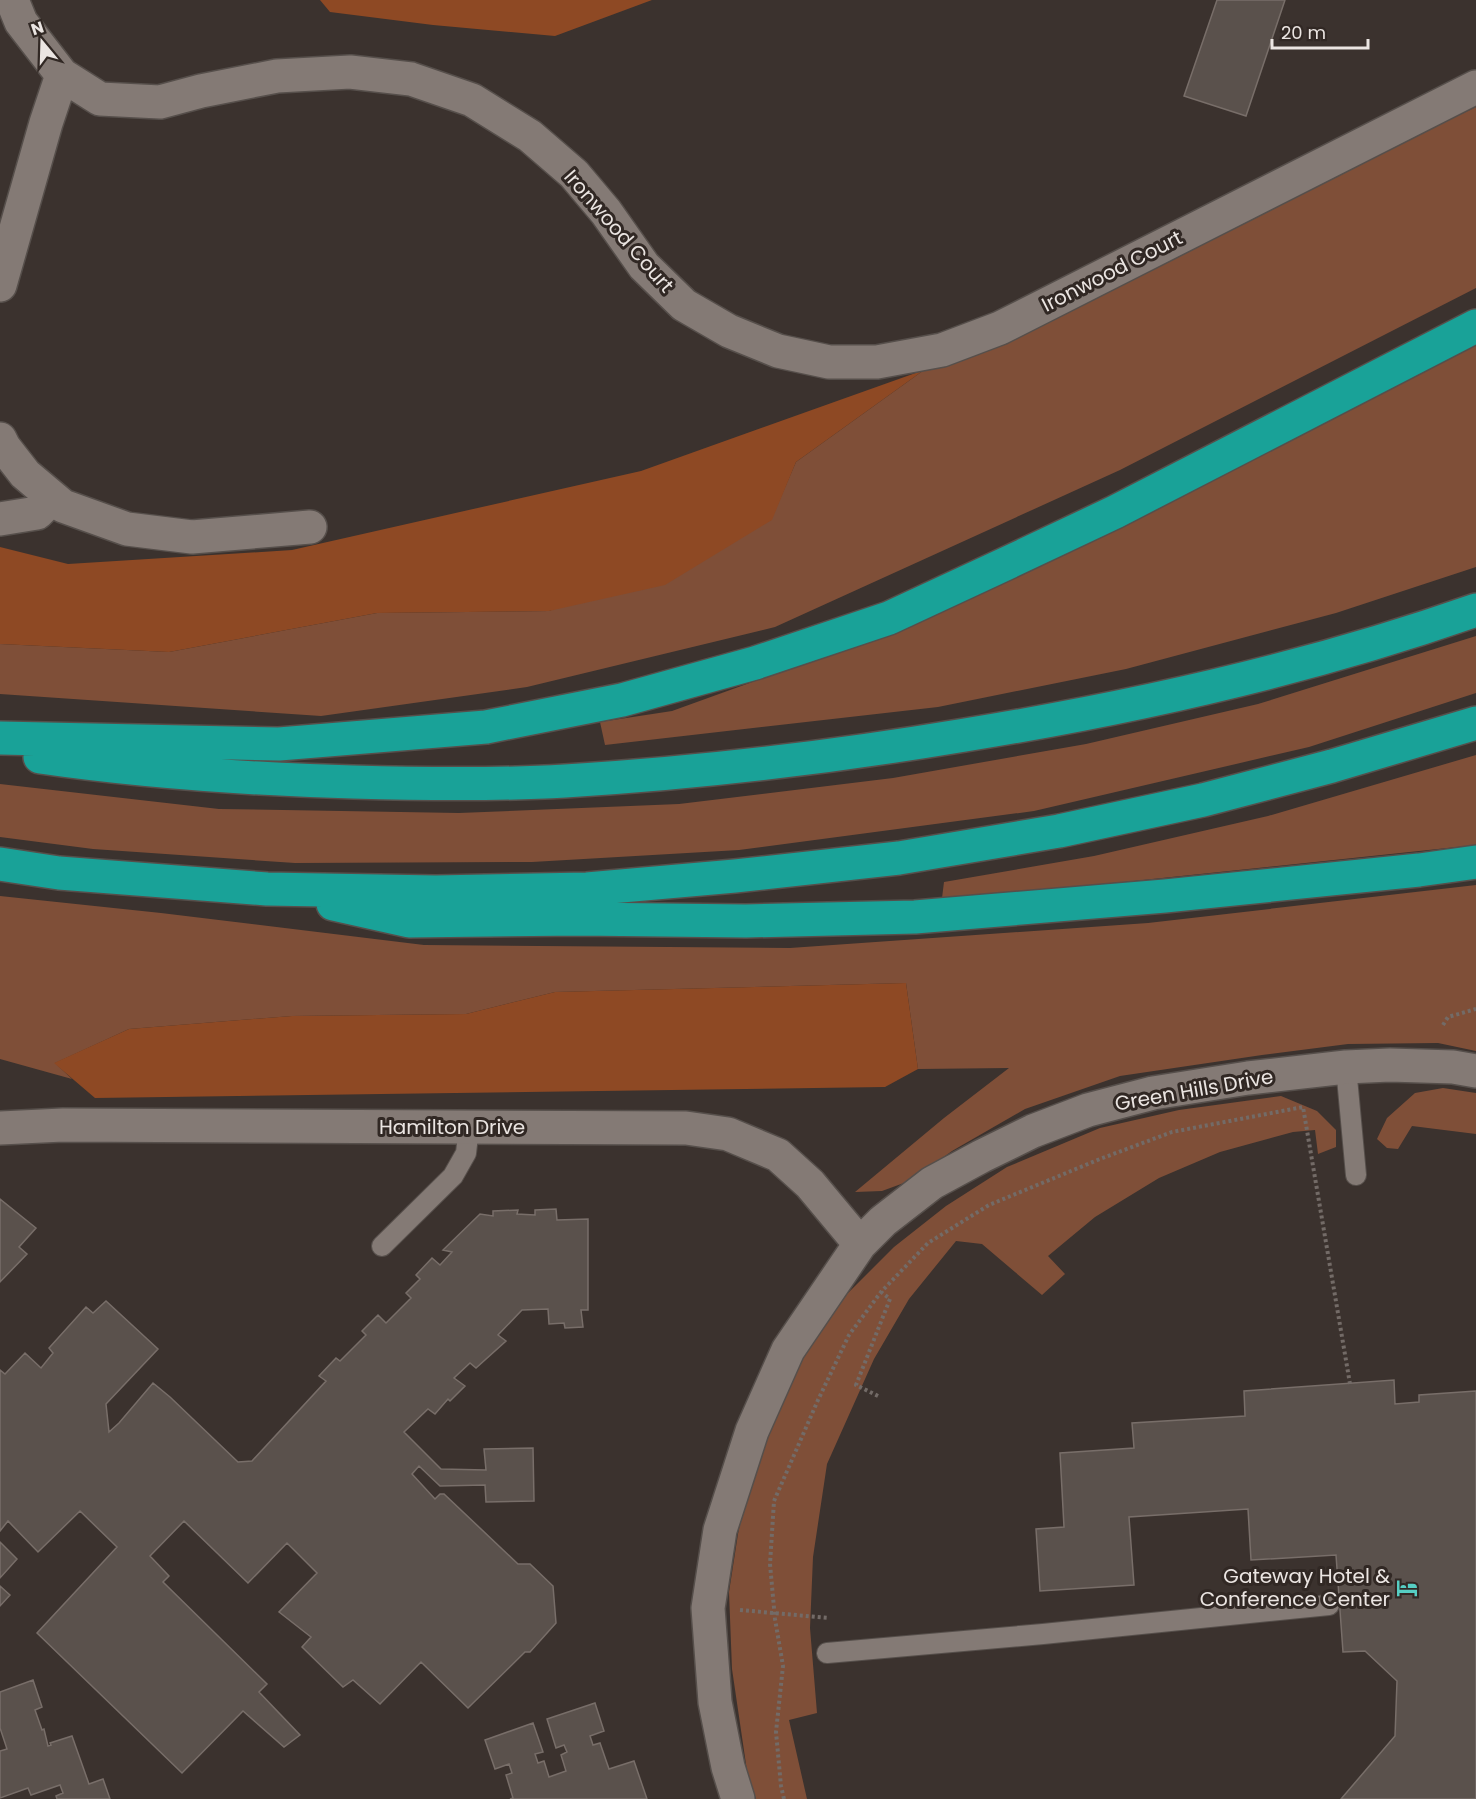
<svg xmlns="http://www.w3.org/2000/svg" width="1476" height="1799" viewBox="0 0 1476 1799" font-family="Poppins,sans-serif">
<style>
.green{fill:#7f4f38}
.forest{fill:#8e4924}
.building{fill:#5a514c;stroke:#786e69;stroke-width:1.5}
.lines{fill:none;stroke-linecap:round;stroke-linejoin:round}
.service-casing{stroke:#564f4b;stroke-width:22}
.minor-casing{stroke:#564f4b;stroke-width:36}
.motorway-casing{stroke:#564f4b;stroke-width:36}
.path{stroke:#736b67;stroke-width:4;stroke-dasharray:3 3;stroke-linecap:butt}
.service{stroke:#847a75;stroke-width:20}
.minor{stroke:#847a75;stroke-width:33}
.motorway{stroke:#19a298;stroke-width:33}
.labels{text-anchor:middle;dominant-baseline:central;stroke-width:6;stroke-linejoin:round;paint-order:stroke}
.street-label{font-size:20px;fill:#ebe5e2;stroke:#312824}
.poi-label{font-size:20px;fill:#ebe5e2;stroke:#312824;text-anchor:end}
</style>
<rect width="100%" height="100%" fill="#3b322e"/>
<path class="green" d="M 1476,107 L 1476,288 L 1120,470 L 775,627 L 527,687 L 321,716 L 0,694 L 0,644 L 169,652 L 377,613 L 549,611 L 771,520 L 796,462 L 924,370 Z
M 1476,343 L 1476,567 L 1336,613 L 1126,669 L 938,707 L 605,745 L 600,722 L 672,711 L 802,664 Z
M 1476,636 L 1476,693 L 1309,747 L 1034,811 L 739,850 L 532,862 L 295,863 L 93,849 L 0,837 L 0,784 L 219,809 L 459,813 L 679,804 L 893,778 L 1086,744 L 1258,704 Z
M 1476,755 L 1476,845 L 1124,882 L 942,898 L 944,882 L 1094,856 L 1268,816 Z
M 1476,885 L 1476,1051 L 1438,1043 L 1348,1044 L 1262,1055 L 1120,1076 L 1025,1109 L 952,1151 L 912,1180 L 882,1191 L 855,1192 L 944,1118 L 1009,1068 L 918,1069 L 906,983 L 555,992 L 466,1014 L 292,1016 L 129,1029 L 55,1063 L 72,1079 L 0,1059 L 0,896 L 161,913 L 424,945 L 790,948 L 1148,923 Z
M 1443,1088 L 1476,1093 L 1476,1134 L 1412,1126 L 1398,1149 L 1387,1148 L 1377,1139 L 1387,1118 L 1415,1093 Z
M 1281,1096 L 1317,1111 L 1336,1130 L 1336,1147 L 1318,1154 L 1315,1130 L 1293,1132 L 1220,1152 L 1159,1178 L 1095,1217 L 1048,1256 L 1065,1274 L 1042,1295 L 982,1244 L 956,1241 L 909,1299 L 874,1359 L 827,1464 L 813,1557 L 810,1628 L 817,1713 L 789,1720 L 807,1799 L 756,1799 L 747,1771 L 732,1669 L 729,1592 L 738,1534 L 753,1458 L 784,1388 L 841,1300 L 894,1247 L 946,1206 L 1007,1167 L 1100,1128 L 1179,1110 Z"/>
<path class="forest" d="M 320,0 L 652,0 L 555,36 L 433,25 L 330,12 Z
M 924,370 L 796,462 L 772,520 L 665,585 L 549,611 L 377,613 L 169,652 L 0,644 L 0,547 L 68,564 L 292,550 L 641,471 Z
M 906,983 L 918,1069 L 885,1087 L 95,1098 L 54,1063 L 129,1029 L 292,1016 L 466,1014 L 555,992 Z"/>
<path class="building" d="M 1217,0 L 1285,0 L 1246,116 L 1184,96 Z
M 0,1199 L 36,1228 L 19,1247 L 27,1254 L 0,1282 Z
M 556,1209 L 557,1220 L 588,1219 L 588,1310 L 581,1310 L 583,1327 L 565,1328 L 564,1323 L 549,1324 L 548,1309 L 522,1310 L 498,1335 L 506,1341 L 476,1368 L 470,1363 L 454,1378 L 465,1386 L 450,1401 L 448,1399 L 435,1414 L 428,1409 L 404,1432 L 441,1469 L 486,1470 L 484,1449 L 533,1448 L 534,1501 L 486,1502 L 485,1485 L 440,1486 L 419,1466 L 412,1474 L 435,1499 L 440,1494 L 444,1494 L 518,1564 L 530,1564 L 553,1586 L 556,1623 L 530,1652 L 525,1652 L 468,1708 L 421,1662 L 380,1704 L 353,1680 L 343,1687 L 302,1647 L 311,1637 L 279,1612 L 317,1573 L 287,1543 L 248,1583 L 184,1521 L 150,1556 L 169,1576 L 163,1582 L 267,1684 L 259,1692 L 300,1735 L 284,1747 L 243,1711 L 182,1773 L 37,1633 L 117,1547 L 80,1511 L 38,1552 L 8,1521 L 0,1531 L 0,1370 L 5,1374 L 25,1353 L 41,1368 L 53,1353 L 49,1348 L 86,1307 L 93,1313 L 106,1301 L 158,1349 L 106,1404 L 109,1432 L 119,1423 L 153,1383 L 170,1397 L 238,1462 L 252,1461 L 326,1381 L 319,1376 L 336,1358 L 340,1361 L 366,1335 L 362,1331 L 378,1315 L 386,1323 L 411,1298 L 406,1293 L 420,1279 L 416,1275 L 432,1258 L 440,1265 L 452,1252 L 443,1250 L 480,1214 L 493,1216 L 493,1211 L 518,1210 L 517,1214 L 535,1215 L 535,1210 Z
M 1394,1380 L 1395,1404 L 1419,1402 L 1419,1395 L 1476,1391 L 1476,1799 L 1341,1799 L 1395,1736 L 1397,1681 L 1365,1651 L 1343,1652 L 1336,1555 L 1251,1560 L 1248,1509 L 1129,1517 L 1134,1585 L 1040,1591 L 1036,1529 L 1064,1527 L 1060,1453 L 1134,1448 L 1132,1423 L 1245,1416 L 1244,1391 Z
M 0,1542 L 17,1559 L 0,1578 Z
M 0,1586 L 10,1595 L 0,1606 Z
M 33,1680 L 42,1707 L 35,1710 L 42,1730 L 44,1729 L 48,1746 L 51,1745 L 50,1743 L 72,1736 L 89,1784 L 103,1779 L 110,1799 L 57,1799 L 56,1796 L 63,1793 L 60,1785 L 31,1795 L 28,1788 L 0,1798 L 0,1751 L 7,1749 L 0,1728 L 0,1692 Z
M 595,1703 L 604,1731 L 590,1736 L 593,1745 L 600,1743 L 609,1769 L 634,1761 L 647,1799 L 510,1799 L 513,1798 L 506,1775 L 512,1773 L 509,1764 L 495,1769 L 485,1740 L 533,1723 L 543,1752 L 535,1754 L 538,1763 L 544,1761 L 549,1777 L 566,1771 L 561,1755 L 567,1752 L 564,1745 L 556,1748 L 547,1719 Z"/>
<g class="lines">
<defs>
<path id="service" d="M 1346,1067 L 1356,1175
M 382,1246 L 453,1176 L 466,1153 L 469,1127
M 827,1653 L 1043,1634 L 1329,1605"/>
<path id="minor" d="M 12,0 L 21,22 L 62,75 L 100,99 L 160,102 L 201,91 L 277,76 L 350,72 L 411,79 L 472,100 L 530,136 L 574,174 L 606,212 L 644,266 L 684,305 L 729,331 L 778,351 L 829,362 L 877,362 L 942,350 L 1000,328 L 1476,87
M 0,285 L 46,123 L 62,75
M 0,439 L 4,447 L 25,474 L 63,506 L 127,529 L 192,537 L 310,527
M 0,519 L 37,513 L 52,498
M 0,1128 L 63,1125 L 686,1128 L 728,1134 L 778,1155 L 810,1184 L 860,1244
M 738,1799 L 728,1767 L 715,1702 L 708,1608 L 720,1530 L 752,1431 L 788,1350 L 860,1244 L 883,1221 L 932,1183 L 982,1156 L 1033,1131 L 1088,1110 L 1153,1093 L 1248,1078 L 1346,1067 L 1390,1065 L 1453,1067 L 1476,1071"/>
<path id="motorway" d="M 0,738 L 279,744 L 486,727 L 622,700 L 755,663 L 889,618 L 1003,565 L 1115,512 L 1476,326
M 40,757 C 144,772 248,779 353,782 C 424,784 495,785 565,781 C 700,773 833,757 965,735 C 1138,707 1311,668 1476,610
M 0,864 L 59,873 L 267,889 L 436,892 L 587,889 L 735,876 L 899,858 L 1059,831 L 1203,800 L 1332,766 L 1476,723
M 333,904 L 409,921 L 580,919 L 746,921 L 915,917 L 1165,896 L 1419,870 L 1476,862"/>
</defs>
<use href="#service" class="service-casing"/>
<use href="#minor" class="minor-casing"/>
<use href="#motorway" class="motorway-casing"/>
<path class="path" d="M 1443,1025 L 1448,1017 L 1476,1009
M 878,1396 L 856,1385 L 890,1299 L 881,1292
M 740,1610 L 829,1618
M 784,1799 L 781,1786 L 776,1732 L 783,1666 L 775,1619 L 770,1564 L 774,1501 L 818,1400 L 849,1335 L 881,1292 L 928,1243 L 989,1205 L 1100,1159 L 1172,1132 L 1303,1107 L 1350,1384"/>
<use href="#service" class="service"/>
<use href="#minor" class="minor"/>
<use href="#motorway" class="motorway"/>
</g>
<defs>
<symbol id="hotel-bare" viewBox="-9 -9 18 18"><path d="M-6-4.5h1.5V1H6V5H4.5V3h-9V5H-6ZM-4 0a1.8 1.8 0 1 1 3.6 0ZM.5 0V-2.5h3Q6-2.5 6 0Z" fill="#56cec3" stroke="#312824" stroke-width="2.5" paint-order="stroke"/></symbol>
</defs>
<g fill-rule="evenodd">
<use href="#hotel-bare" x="1392" y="1573" width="30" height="30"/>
</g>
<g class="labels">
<g class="street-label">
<text transform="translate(619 231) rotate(49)">Ironwood Court</text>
<text transform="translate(1112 271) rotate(-27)">Ironwood Court</text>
<text transform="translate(1194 1090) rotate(-10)">Green Hills Drive</text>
<text x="452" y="1127">Hamilton Drive</text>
</g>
<g class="poi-label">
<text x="1390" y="1576">Gateway Hotel &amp;<tspan x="1390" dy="23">Conference Center</tspan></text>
</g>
</g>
<g transform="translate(42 42) rotate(341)" stroke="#312824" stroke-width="4.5" paint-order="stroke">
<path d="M0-4.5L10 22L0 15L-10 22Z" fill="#ebe5e2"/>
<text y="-9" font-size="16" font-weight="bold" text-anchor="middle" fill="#ebe5e2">N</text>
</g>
<path d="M1272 39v9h96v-9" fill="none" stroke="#ebe5e2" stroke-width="3"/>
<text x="1281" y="39" font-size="18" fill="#ebe5e2" stroke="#312824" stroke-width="4.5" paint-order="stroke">20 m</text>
</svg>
